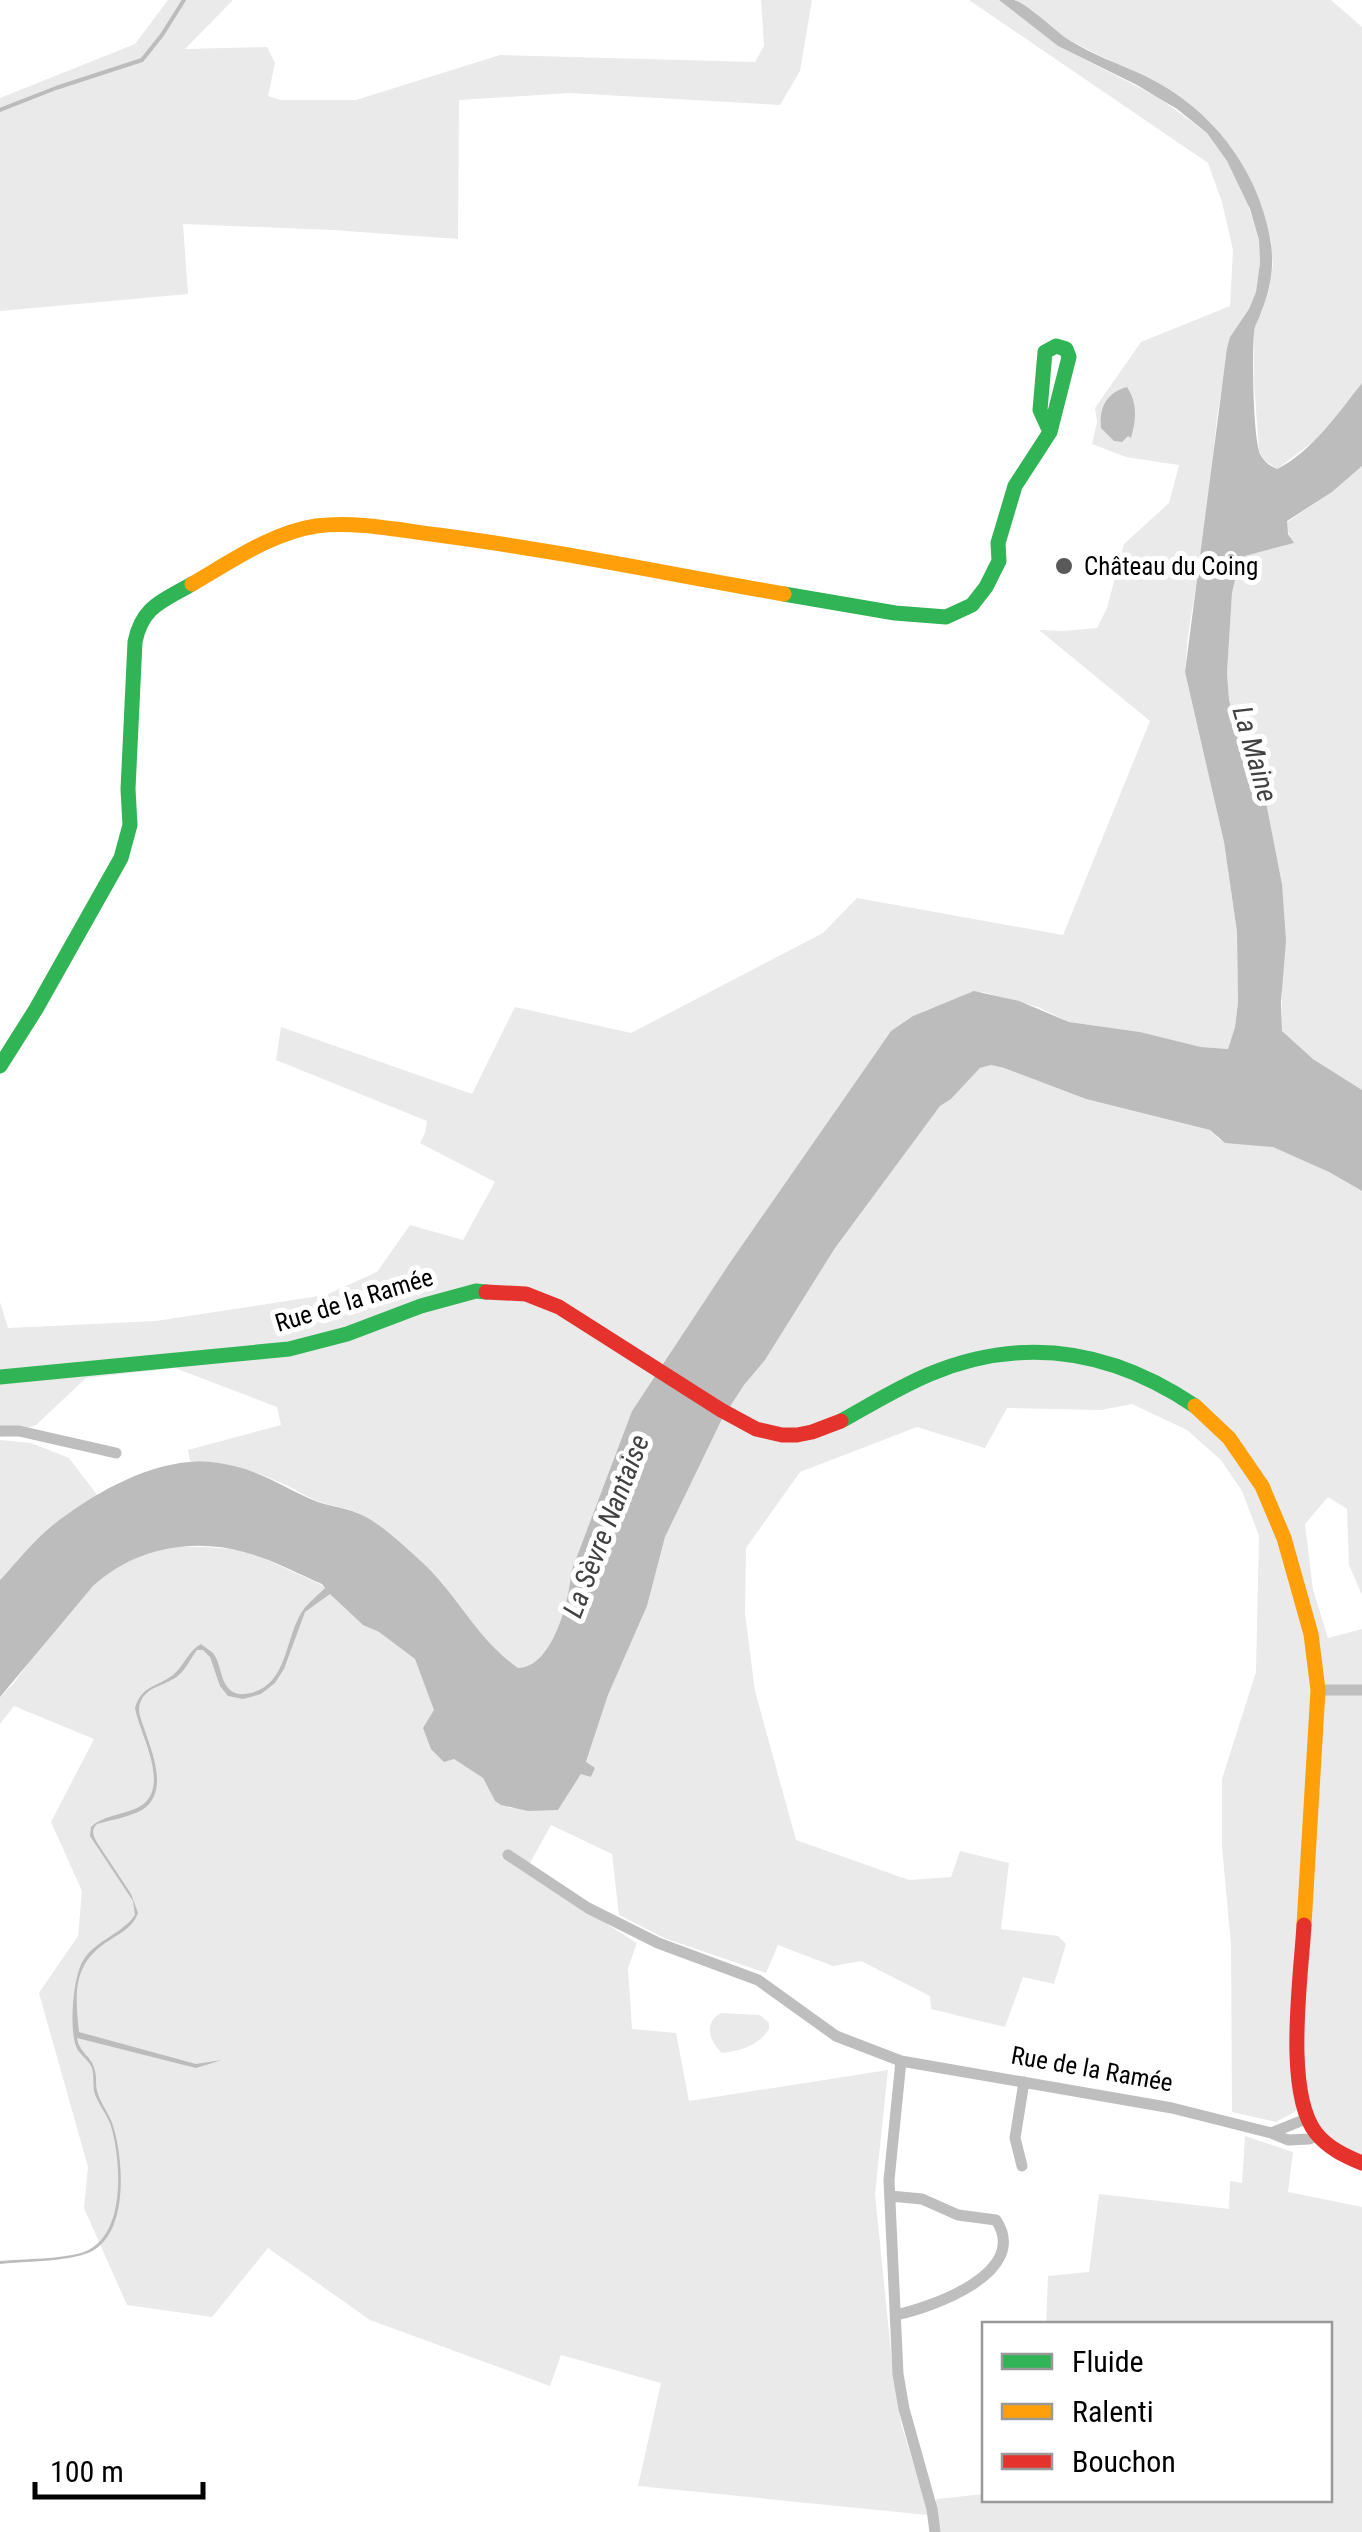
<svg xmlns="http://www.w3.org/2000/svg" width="1362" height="2532" viewBox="0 0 1362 2532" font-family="'Roboto Condensed',sans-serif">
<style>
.green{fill:#eaeaea}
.water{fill:#bcbcbc}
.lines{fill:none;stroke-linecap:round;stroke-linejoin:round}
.stream{stroke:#bcbcbc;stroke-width:4}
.street{stroke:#bebebe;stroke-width:11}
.fast{stroke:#30b455;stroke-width:15}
.slow{stroke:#ff9f0a;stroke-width:15}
.jam{stroke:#e5322d;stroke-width:15}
.poi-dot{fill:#595959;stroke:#fff;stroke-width:4}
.labels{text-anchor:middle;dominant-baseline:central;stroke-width:10;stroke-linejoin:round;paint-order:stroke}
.poi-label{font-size:25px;fill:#000;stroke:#fff;text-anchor:start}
.street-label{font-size:25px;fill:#000;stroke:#fff}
.water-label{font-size:28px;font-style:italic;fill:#414141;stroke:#fff}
</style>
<rect width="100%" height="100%" fill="#fff"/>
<path class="green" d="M 168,0 L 233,0 L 185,49 L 267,47 L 275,63 L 268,96 L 280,100 L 356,100 L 500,55 L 755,62 L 764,46 L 761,0 L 812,0 L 800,71 L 780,105 L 569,93 L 459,100 L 458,239 L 332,230 L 183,224 L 188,294 L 0,311 L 0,98 L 135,44 Z
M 969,0 L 999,0 L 1058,46 L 1158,97 L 1207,133 L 1227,161 L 1244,192 L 1259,240 L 1260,263 L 1256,292 L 1249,309 L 1230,337 L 1217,417 L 1206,523 L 1188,636 L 1185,672 L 1224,842 L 1237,932 L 1238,1003 L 1235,1027 L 1228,1049 L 1201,1047 L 1140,1032 L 1069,1022 L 1038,1007 L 983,992 L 926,1010 L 891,1031 L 731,1261 L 632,1411 L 571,1572 C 570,1604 555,1656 522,1670 C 485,1653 465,1611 439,1581 C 420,1559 389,1530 364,1516 C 350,1508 335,1507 320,1502 C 308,1498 297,1490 286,1485 C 256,1471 223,1461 190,1461 L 188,1450 L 281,1425 L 277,1407 L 175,1368 L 86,1378 L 36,1425 L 0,1437 L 0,1302 L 8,1328 L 156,1321 L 326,1295 L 377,1272 L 410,1225 L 463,1240 L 495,1182 L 420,1143 L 425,1133 L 427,1121 L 276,1060 L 281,1027 L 472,1094 L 515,1007 L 631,1033 L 823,933 L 857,898 L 1063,935 L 1150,721 L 1039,630 L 1064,631 L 1097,628 L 1107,608 L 1124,544 L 1169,503 L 1179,465 L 1126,457 L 1092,444 L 1097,422 L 1095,408 L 1141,342 L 1230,306 L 1233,250 L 1222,202 L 1208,163 Z
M 1015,0 L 1331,0 L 1362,27 L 1362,383 L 1318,438 L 1277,469 L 1264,460 L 1259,451 L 1254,383 L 1254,328 L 1269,290 L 1273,264 L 1271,239 L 1212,124 L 1172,92 L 1067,39 Z
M 1362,466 L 1362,1090 L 1313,1059 L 1282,1031 L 1282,884 L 1265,797 L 1242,749 L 1229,700 L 1227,673 L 1232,593 L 1238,562 L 1245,556 L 1293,543 L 1286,527 L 1287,522 L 1332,492 Z
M 991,1065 L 1004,1068 L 1086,1099 L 1210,1130 L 1220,1140 L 1274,1147 L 1329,1172 L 1362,1191 L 1362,1595 L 1349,1565 L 1347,1509 L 1328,1497 L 1305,1524 L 1313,1590 L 1328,1638 L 1362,1629 L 1362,2155 L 1329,2140 L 1307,2105 L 1276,2122 L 1232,2112 L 1231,1945 L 1222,1846 L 1222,1779 L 1256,1672 L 1259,1536 L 1242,1491 L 1221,1460 L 1187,1430 L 1132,1404 L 1101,1410 L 1007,1408 L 985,1448 L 917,1427 L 800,1472 L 746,1548 L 745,1614 L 755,1691 L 796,1840 L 909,1880 L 951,1877 L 960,1851 L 1009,1863 L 1001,1929 L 1058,1936 L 1066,1944 L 1054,1984 L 1023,1977 L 1005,2027 L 931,2009 L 930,1996 L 861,1961 L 833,1966 L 778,1945 L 766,1973 L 664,1938 L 619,1915 L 612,1854 L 551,1825 L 525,1872 L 637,1943 L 628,1968 L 632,2029 L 676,2033 L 689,2101 L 888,2070 L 875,2194 L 892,2362 L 901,2423 L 929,2514 L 937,2499 L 984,2494 L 984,2500 L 1330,2500 L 1330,2324 L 1046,2324 L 1048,2276 L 1089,2272 L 1099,2194 L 1229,2209 L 1230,2181 L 1242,2183 L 1245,2136 L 1293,2152 L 1288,2192 L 1362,2207 L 1362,2532 L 932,2532 L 928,2515 L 638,2486 L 661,2383 L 561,2355 L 550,2386 L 370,2320 L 268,2248 L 212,2317 L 127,2305 L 84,2208 L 88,2167 L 39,1993 L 78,1936 L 82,1891 L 51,1822 L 94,1739 L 14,1706 L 0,1724 L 0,1697 L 13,1684 L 50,1634 L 93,1586 L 110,1571 L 137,1557 L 170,1547 L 208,1547 L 240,1550 L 263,1558 L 322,1585 L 363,1625 L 379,1632 L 415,1659 L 454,1759 L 483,1778 L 495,1801 L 510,1808 L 558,1810 L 582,1773 L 591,1777 L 595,1768 L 586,1763 L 608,1695 L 647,1606 L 665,1537 L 722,1419 L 744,1385 L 765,1360 L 835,1248 L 899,1159 L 940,1106 L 951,1099 L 980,1068 Z
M 0,1440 L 31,1443 L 69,1458 L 98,1496 C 61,1518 28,1548 0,1580 Z
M 721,2013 L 760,2015 L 769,2023 L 769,2029 C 757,2047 741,2050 722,2053 C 709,2041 703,2023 721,2013 Z"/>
<path class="water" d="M 999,0 C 1004,0 1009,0 1014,0 C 1028,4 1055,31 1069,40 C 1093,55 1119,64 1145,76 C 1210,107 1257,167 1270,238 C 1275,263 1271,289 1261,312 C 1259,320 1254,325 1254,333 C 1252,355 1253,436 1260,454 C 1264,462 1270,466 1277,469 C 1313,451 1337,414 1362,383 L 1362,466 L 1332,492 L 1287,521 L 1288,534 L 1294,543 L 1245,556 L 1239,562 L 1232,593 L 1227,673 L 1229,700 L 1242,749 L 1265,797 L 1282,884 L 1286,941 L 1281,1002 L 1282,1031 L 1313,1059 L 1362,1090 L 1362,1191 L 1329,1172 L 1273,1147 L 1225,1143 L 1210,1130 L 1086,1099 L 1004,1068 L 991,1065 L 980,1068 L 951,1099 L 940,1106 L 835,1248 L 765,1360 L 744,1385 L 722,1419 L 665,1537 L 647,1606 L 608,1695 L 586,1762 L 595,1768 L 591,1777 L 581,1774 L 558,1810 L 528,1811 L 501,1805 L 495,1801 L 483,1778 L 454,1759 L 444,1762 L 431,1749 L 423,1728 L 434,1710 L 415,1659 L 379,1632 L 363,1625 L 330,1594 L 305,1612 L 284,1669 L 275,1683 L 261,1694 L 243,1699 L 228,1696 L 220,1686 L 210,1657 L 203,1650 L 197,1650 C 191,1658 186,1669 179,1675 C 168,1685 147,1686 141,1701 C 136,1711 142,1721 145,1731 C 153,1755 169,1792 142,1810 C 129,1817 111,1820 97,1824 C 91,1830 93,1834 96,1841 L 131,1894 L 138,1913 C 133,1927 122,1932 110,1940 C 72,1963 75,1993 79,2032 L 196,2064 L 222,2060 L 196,2068 L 77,2038 C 79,2053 93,2057 95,2071 C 97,2079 95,2086 98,2094 C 102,2106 111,2116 114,2129 C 124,2164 129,2240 85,2254 C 61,2262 26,2261 0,2264 L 0,2261 C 23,2259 64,2259 84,2252 C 127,2236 121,2160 111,2126 C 107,2114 97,2103 94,2091 C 93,2083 94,2075 92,2068 C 88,2058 77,2054 75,2043 C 70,2024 73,1985 80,1967 C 90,1941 121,1936 135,1915 L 133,1901 L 90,1836 L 91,1827 C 102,1816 120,1815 135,1809 C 175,1792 140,1736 135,1708 C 141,1686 157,1687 173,1675 C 184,1666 188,1651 201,1644 C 202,1645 212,1652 213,1653 C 221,1663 220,1680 229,1689 C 235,1695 243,1695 251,1693 C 286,1684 285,1643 299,1617 C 304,1606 316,1597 325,1588 L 322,1584 C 297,1573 271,1559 244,1552 C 191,1537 133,1549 93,1586 L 0,1697 L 0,1580 C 17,1562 33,1541 53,1525 C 90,1496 141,1466 189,1462 C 204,1460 220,1463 234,1466 C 265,1473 290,1491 318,1502 C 333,1507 348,1508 362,1515 C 383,1525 410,1551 427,1567 C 461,1601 478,1640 518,1668 C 552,1668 570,1600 571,1572 L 632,1411 L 731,1261 L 891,1031 L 913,1016 L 974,991 L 1019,1001 L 1069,1022 L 1140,1032 L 1201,1047 L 1228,1049 L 1235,1027 L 1238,1003 L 1237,932 L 1224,842 L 1185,672 L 1227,348 L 1230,337 L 1249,309 L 1256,292 L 1260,263 L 1259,240 L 1250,209 L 1227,161 L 1207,133 L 1177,109 L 1137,85 L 1058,46 Z
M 1127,387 C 1138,404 1136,420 1131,438 L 1128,436 L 1122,442 L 1114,441 L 1101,428 C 1099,408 1106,393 1127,387 Z"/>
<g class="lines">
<path class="stream" d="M 0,110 L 56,88 L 142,60 L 162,35 L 184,0"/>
<path class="street" d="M 0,1431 L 19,1431 L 116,1453
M 1318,1690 L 1362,1690
M 508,1855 L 588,1908 L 658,1943 L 758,1980 L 836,2036 L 901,2061 L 1172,2108 L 1271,2133 L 1288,2140 L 1309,2139 L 1317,2136
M 901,2061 L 889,2180 L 898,2374 L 904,2409 L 932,2509 L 935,2532
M 1271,2133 L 1306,2119
M 1022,2166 L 1015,2138 L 1024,2082
M 890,2196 L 922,2199 L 958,2215 L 996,2220 C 1031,2273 932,2307 896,2315"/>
<path class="fast" d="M 784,594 L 895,613 L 946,617 L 972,605 L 986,587 L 999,561 L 998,543 L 1015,486 L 1050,432 L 1069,357 L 1066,349 L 1056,346 L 1045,352 L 1040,410 L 1050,432
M 0,1066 L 36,1009 L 121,858 L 130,825 L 128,789 L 135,642 C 142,606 163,601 192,584
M 0,1377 L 289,1349 L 347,1334 L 421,1306 L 476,1291 L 486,1292
M 841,1421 C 870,1405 899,1387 930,1374 C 1024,1335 1112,1350 1195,1406"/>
<path class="slow" d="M 192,584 C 232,561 271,533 316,526 C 356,521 398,530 438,535 C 554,550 669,574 784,594
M 1195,1406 L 1229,1438 L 1262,1486 L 1284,1538 L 1311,1634 L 1318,1690 L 1304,1925"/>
<path class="jam" d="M 486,1292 L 526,1294 L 559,1307 L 721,1410 L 756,1429 L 782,1435 L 797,1435 L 812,1432 L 841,1421
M 1304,1925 C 1301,1977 1284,2092 1316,2133 C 1328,2148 1345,2156 1362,2163"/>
</g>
<circle class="poi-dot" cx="1064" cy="566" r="10"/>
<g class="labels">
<g class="poi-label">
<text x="1084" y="566">Château du Coing</text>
</g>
<g class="street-label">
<text transform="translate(354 1300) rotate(-17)">Rue de la Ramée</text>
<text transform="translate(1092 2069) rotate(10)">Rue de la Ramée</text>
</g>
<g class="water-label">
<text transform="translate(1255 754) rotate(74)">La Maine</text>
<text transform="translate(606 1526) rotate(-69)">La Sèvre Nantaise</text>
</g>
</g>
<rect x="982" y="2322" width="350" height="180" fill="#ffffff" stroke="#999999" stroke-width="2.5"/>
<rect x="1002" y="2354" width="50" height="15" fill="#30b455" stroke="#999999" stroke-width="2.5"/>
<text x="1072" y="2372" font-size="30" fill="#000000">Fluide</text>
<rect x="1002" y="2404" width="50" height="15" fill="#ff9f0a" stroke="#999999" stroke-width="2.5"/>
<text x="1072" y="2422" font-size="30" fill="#000000">Ralenti</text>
<rect x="1002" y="2454" width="50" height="15" fill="#e5322d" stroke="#999999" stroke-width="2.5"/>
<text x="1072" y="2472" font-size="30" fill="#000000">Bouchon</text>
<path d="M35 2482v15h168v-15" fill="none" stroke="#000000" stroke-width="5"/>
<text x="50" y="2482" font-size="30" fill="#000000" stroke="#ffffff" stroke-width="8" paint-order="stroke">100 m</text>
</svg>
